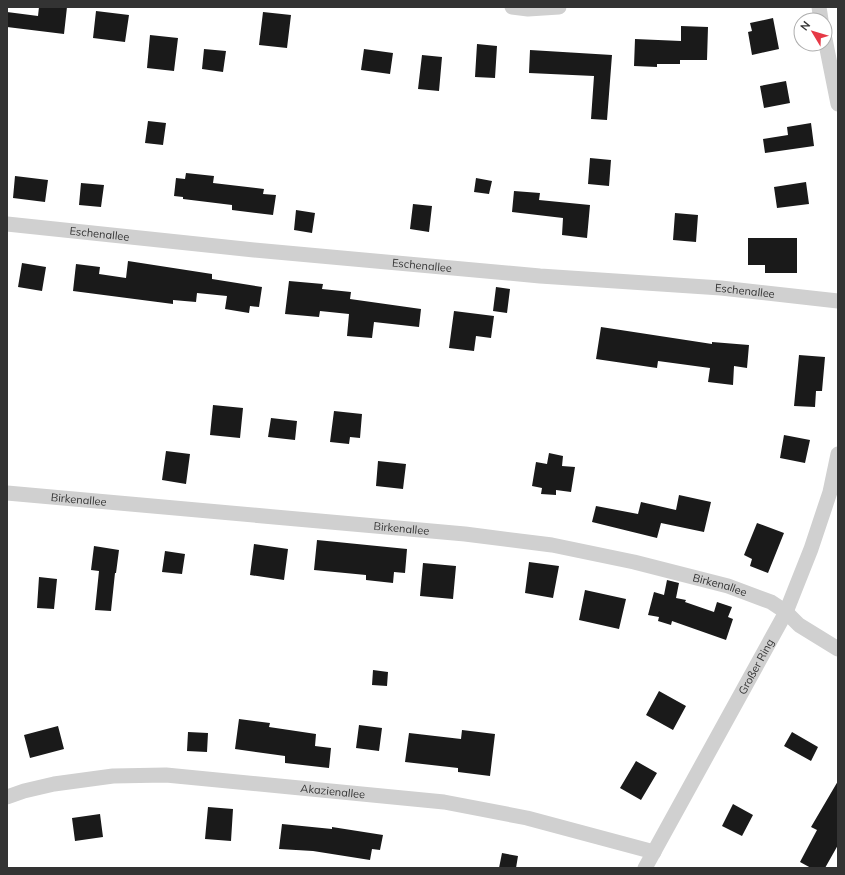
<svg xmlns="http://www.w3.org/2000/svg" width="845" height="875" viewBox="0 0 845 875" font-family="Mulish,sans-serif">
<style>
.building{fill:#1a1a1a}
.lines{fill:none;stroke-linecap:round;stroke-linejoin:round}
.minor{stroke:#d0d0d0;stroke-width:15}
.labels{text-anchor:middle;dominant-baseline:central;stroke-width:4;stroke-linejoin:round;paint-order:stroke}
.street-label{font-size:11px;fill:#333;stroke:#fff}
</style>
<rect width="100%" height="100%" fill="#fff"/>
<path class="building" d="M 39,7 L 67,7 L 64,34 L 7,27 L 7,12 L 38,16 Z
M 96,11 L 129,15 L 125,42 L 93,38 Z
M 263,12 L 291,15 L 287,48 L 259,45 Z
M 773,18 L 779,49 L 752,55 L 748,32 L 752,31 L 750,23 Z
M 681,26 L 708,27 L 707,60 L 680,60 L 680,64 L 657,64 L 657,67 L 634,66 L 635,39 L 681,41 Z
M 150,35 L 178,38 L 174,71 L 147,68 Z
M 477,44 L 497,46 L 495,78 L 475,77 Z
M 204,49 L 226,51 L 223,72 L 202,69 Z
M 364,49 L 393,53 L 390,74 L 361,70 Z
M 530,50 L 612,55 L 607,120 L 591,119 L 594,76 L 529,73 Z
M 422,55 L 442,57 L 439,91 L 418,89 Z
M 786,81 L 790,103 L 764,108 L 760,86 Z
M 148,121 L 166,123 L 163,145 L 145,143 Z
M 811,123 L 814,146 L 765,153 L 763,139 L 788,135 L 787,127 Z
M 590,158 L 611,160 L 609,186 L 588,184 Z
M 186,173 L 214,176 L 213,183 L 264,189 L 263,194 L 276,195 L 273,215 L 232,210 L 232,205 L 183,199 L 183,197 L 174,196 L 176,178 L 185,179 Z
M 15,176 L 48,180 L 45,202 L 13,198 Z
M 476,178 L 492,181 L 489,194 L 474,192 Z
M 806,182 L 809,204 L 777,208 L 774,187 Z
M 81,183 L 104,185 L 101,207 L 79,205 Z
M 514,191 L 540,193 L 539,200 L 590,205 L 587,238 L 562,235 L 563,218 L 512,212 Z
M 413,204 L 432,206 L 429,232 L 410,229 Z
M 296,210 L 315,213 L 312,233 L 294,230 Z
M 675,213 L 698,215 L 696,242 L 673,240 Z
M 748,238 L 797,238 L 797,273 L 765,273 L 765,265 L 748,265 Z
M 128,261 L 212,274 L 212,279 L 262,287 L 259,307 L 250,306 L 249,313 L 225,309 L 227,296 L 197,293 L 196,302 L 173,300 L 173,304 L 73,291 L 76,264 L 100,267 L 99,274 L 126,278 Z
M 22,263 L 46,267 L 42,291 L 18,287 Z
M 289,281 L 323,284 L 322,289 L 351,292 L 350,299 L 421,309 L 419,327 L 374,322 L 372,338 L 347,336 L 349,314 L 320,311 L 319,317 L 285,314 Z
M 496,287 L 510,289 L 507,313 L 493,311 Z
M 454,311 L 494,316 L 491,338 L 476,336 L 474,351 L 449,348 Z
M 601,327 L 712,344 L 712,342 L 749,345 L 747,368 L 734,366 L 733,385 L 708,382 L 710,368 L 658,361 L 657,368 L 596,359 Z
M 799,355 L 825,357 L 822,391 L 816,391 L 815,407 L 794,406 Z
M 213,405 L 243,408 L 240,438 L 210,435 Z
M 334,411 L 362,414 L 360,438 L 350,437 L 349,444 L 330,442 Z
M 271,418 L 297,421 L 295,440 L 268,437 Z
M 784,435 L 810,440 L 805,463 L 780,458 Z
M 166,451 L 190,454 L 186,484 L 162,480 Z
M 549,453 L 563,456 L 562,466 L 575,467 L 571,492 L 556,490 L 556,495 L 541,494 L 542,488 L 532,486 L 536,462 L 547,464 Z
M 378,461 L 406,464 L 403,489 L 376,486 Z
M 679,495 L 711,502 L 704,532 L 661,523 L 657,538 L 592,522 L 596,506 L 638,514 L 641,502 L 676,510 Z
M 757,523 L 784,533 L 768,573 L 750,566 L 752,559 L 744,555 Z
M 317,540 L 407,549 L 405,573 L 394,572 L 393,583 L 366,580 L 366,575 L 314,570 Z
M 254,544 L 288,549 L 284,580 L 250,575 Z
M 94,546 L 119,550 L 116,573 L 115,573 L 111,611 L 95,610 L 99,571 L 91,570 Z
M 165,551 L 185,554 L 182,574 L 162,572 Z
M 529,562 L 559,566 L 553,598 L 525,593 Z
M 423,563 L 456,566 L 453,599 L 420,596 Z
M 39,577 L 57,579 L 54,609 L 37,608 Z
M 667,580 L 679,583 L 676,598 L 686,600 L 685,602 L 714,612 L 717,602 L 732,607 L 728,617 L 733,619 L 726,640 L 672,621 L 671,625 L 658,621 L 659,617 L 648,615 L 654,592 L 664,595 Z
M 585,590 L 626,599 L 619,629 L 579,620 Z
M 373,670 L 388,672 L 387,686 L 372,685 Z
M 659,691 L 686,706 L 673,730 L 646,715 Z
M 239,719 L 270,723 L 269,727 L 316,734 L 315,746 L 331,748 L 329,768 L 285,763 L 285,756 L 235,749 Z
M 359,725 L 382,728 L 379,751 L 356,748 Z
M 58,726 L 64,749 L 30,758 L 24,735 Z
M 462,730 L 495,734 L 490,776 L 458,772 L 458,768 L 405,762 L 409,733 L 461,739 Z
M 188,732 L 208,733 L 207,752 L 187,751 Z
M 792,732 L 818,747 L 811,761 L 784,746 Z
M 636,761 L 657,773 L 641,800 L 620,788 Z
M 838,781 L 838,845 L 825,868 L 811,868 L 800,862 L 817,830 L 811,827 Z
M 733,804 L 753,815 L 742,836 L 722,826 Z
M 208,807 L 233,809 L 231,841 L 205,839 Z
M 100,814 L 103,837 L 75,841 L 72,818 Z
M 282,824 L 332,829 L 332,827 L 383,835 L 380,850 L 372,849 L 370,860 L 313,851 L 279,849 Z
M 502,853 L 518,856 L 516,868 L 499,868 Z"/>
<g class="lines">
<g class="minor">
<path d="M 512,7 L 528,9 L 559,7"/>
<path d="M 819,7 L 821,20"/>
<path d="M 825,39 L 838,104"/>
<path id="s1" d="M 7,224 L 254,250 L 540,276 L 721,288 L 838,301"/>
<path id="s2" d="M 7,493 L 465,534 L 552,545 L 634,562 L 728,586 L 771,602 L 786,612 L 799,625 L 838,649"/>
<path id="s3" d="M 7,797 L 24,791 L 54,784 L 113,776 L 166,775 L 444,802 L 527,818 L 654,852"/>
<path id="s4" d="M 645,868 L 786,612 L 811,549 L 830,492 L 838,454"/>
</g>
</g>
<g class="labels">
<g class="street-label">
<text stroke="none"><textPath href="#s1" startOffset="93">Eschenallee</textPath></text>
<text stroke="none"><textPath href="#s1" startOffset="417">Eschenallee</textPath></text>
<text stroke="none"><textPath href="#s1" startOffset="741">Eschenallee</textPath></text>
<text stroke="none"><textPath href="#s2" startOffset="72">Birkenallee</textPath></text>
<text stroke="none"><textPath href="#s2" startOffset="396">Birkenallee</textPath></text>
<text stroke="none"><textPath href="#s2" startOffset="720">Birkenallee</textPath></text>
<text stroke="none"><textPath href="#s4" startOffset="230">Großer Ring</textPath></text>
<text stroke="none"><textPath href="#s3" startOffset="329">Akazienallee</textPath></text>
</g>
</g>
<rect width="845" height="875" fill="none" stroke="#333333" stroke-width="16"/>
<g transform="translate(813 32) rotate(308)"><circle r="19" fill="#ffffff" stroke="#adadad"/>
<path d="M0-3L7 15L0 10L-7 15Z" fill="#e63946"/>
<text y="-6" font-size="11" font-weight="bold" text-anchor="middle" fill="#333333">N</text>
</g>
</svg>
